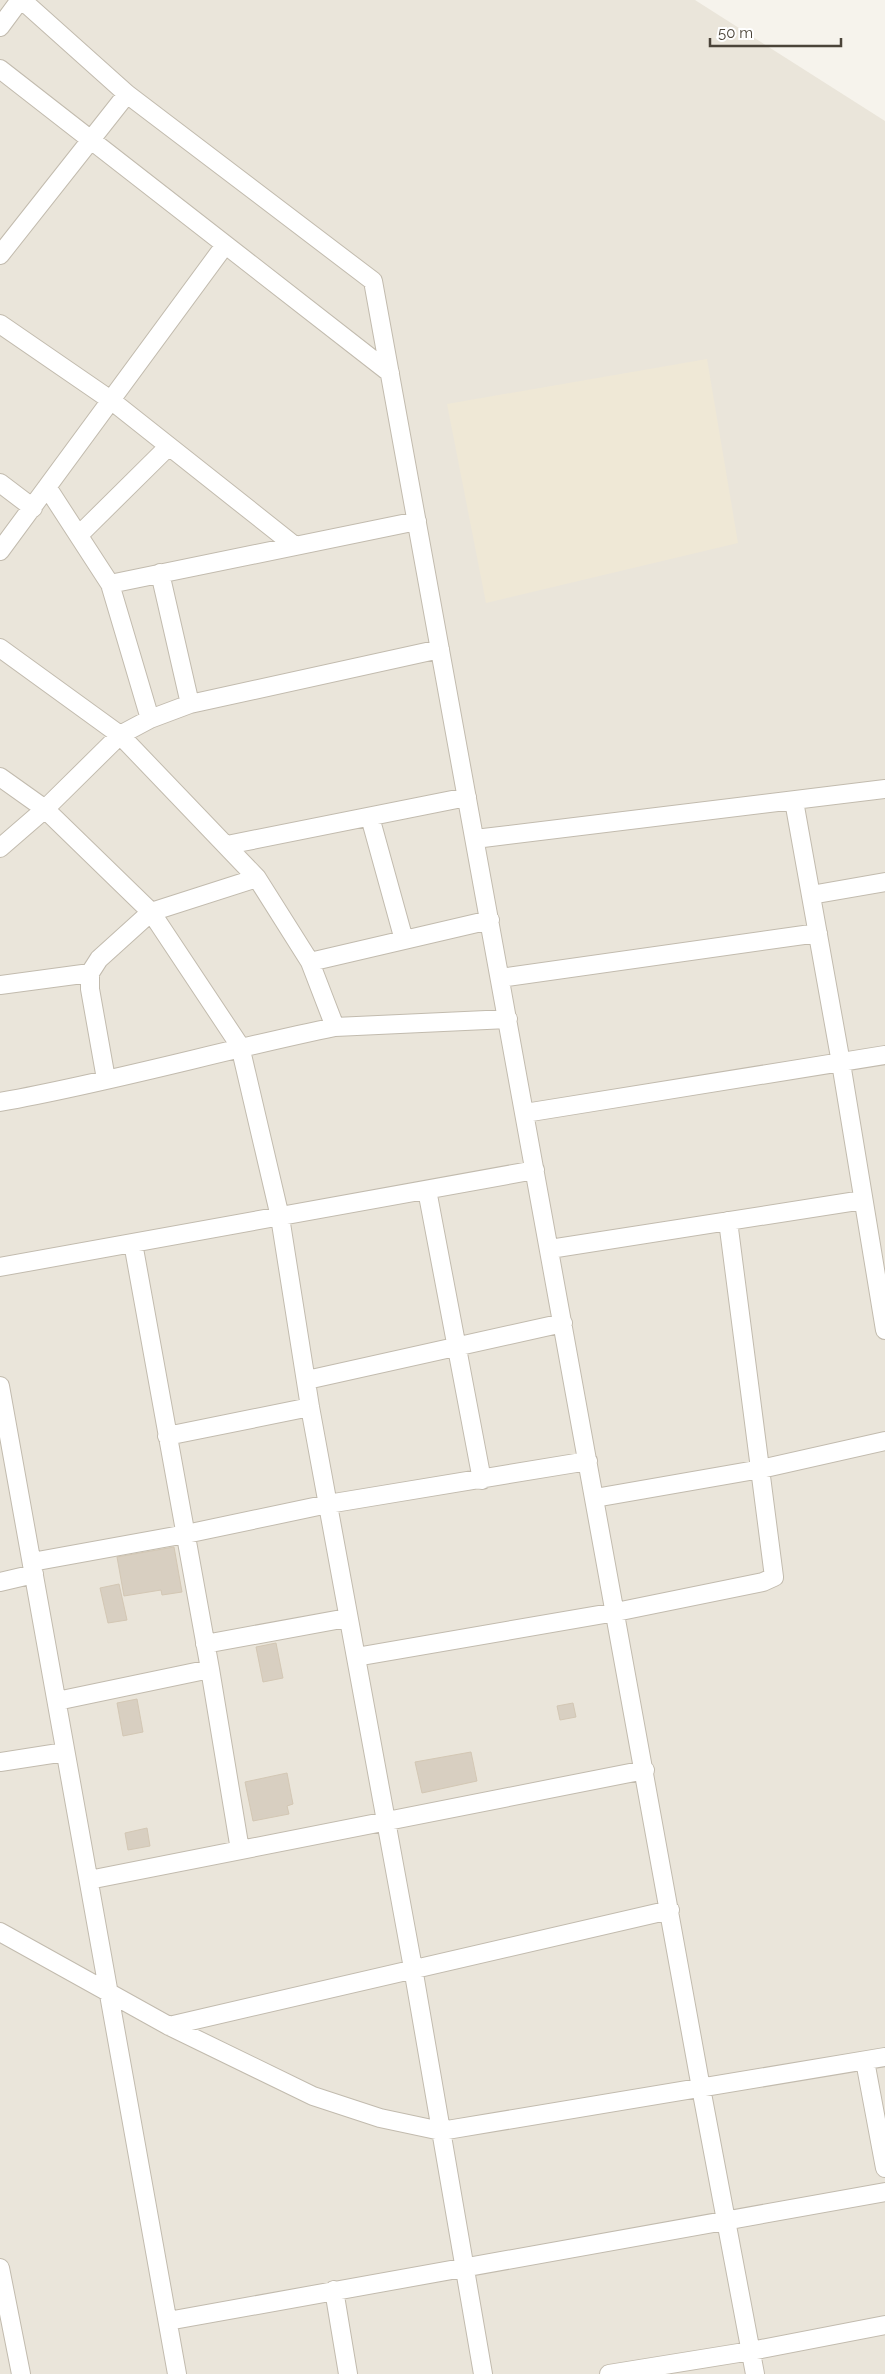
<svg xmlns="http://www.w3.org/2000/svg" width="885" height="2374" viewBox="0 0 885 2374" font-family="Raleway,sans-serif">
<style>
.residential{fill:#eae5da}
.education{fill:#efe8d6}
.building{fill:#d8cfc1;stroke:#d3c7b4}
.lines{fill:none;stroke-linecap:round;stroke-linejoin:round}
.street-casing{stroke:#c2bbae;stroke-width:20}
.street{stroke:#fff;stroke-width:18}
</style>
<rect width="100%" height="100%" fill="#f6f3ec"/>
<path class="residential" d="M 0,0 L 695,0 L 885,121 L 885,2374 L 0,2374 Z"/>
<path class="education" d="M 707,359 L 738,543 L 486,603 L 447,404 Z"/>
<path class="building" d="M 174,1547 L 182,1592 L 162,1595 L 161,1590 L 124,1596 L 117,1557 Z
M 119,1584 L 127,1620 L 108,1623 L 100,1588 Z
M 276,1643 L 283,1678 L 263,1682 L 256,1647 Z
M 137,1699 L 143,1732 L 123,1736 L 117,1703 Z
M 573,1703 L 576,1717 L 560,1720 L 557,1706 Z
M 471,1752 L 477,1781 L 422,1793 L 415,1762 Z
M 287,1773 L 293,1804 L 287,1806 L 289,1814 L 253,1821 L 245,1782 Z
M 147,1828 L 150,1846 L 128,1850 L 125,1833 Z"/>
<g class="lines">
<defs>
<path id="street" d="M 22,0 L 127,94 L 373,281 L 701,2088 L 755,2374
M 0,27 L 20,0
M 0,69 L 390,373
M 0,255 L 127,94
M 0,324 L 112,401 L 295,546
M 0,483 L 33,508
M 47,487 L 110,584 L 150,719
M 79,535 L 169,446
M 0,551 L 225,245
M 160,573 L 190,704
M 110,584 L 417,521
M 0,648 L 120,735 L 257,878 L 310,962 L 335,1027 L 508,1019
M 0,777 L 45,809 L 151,912 L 240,1046 L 280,1217 L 310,1407 L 413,1968 L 483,2374
M 794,801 L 841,1063 L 885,1330
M 370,817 L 404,940
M 475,839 L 885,789
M 227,845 L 467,797
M 0,848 L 45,809 L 120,735 L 150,719 L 190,704 L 440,649
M 811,895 L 885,882
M 310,962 L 490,920
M 500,978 L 818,933
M 0,985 L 90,973
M 106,1079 L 90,989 L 90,973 L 99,959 L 151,912 L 257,878
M 0,1102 C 113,1082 223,1050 335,1027
M 525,1113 L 885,1055
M 427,1190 L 482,1480
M 133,1243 L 210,1669 L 240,1850
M 550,1249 L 863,1200
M 0,1267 L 535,1170
M 307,1380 L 563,1323
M 0,1386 L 177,2374
M 167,1436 L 310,1407
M 595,1498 L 761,1469 L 885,1441
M 32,1562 L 186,1534 L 328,1504 L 588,1461
M 0,1582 L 34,1574
M 205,1644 L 347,1618
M 356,1657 L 616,1612 L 763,1582 L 774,1577 L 728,1221
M 57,1701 L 210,1669
M 0,1762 L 65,1752
M 89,1880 L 645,1770
M 0,1932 L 169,2026 L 313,2096 L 380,2118 L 441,2131 L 885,2057
M 169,2026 L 670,1910
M 865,2061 L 885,2168
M 0,2268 L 21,2374
M 334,2290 L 348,2374
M 168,2321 L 885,2192
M 609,2374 L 751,2351 L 885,2325"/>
</defs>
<use href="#street" class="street-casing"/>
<use href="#street" class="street"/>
</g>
<path d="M710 38v8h131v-8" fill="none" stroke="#4b4439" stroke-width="2.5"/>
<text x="718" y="38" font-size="15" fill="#4b4439" stroke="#ffffff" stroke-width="4" paint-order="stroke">50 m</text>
</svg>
